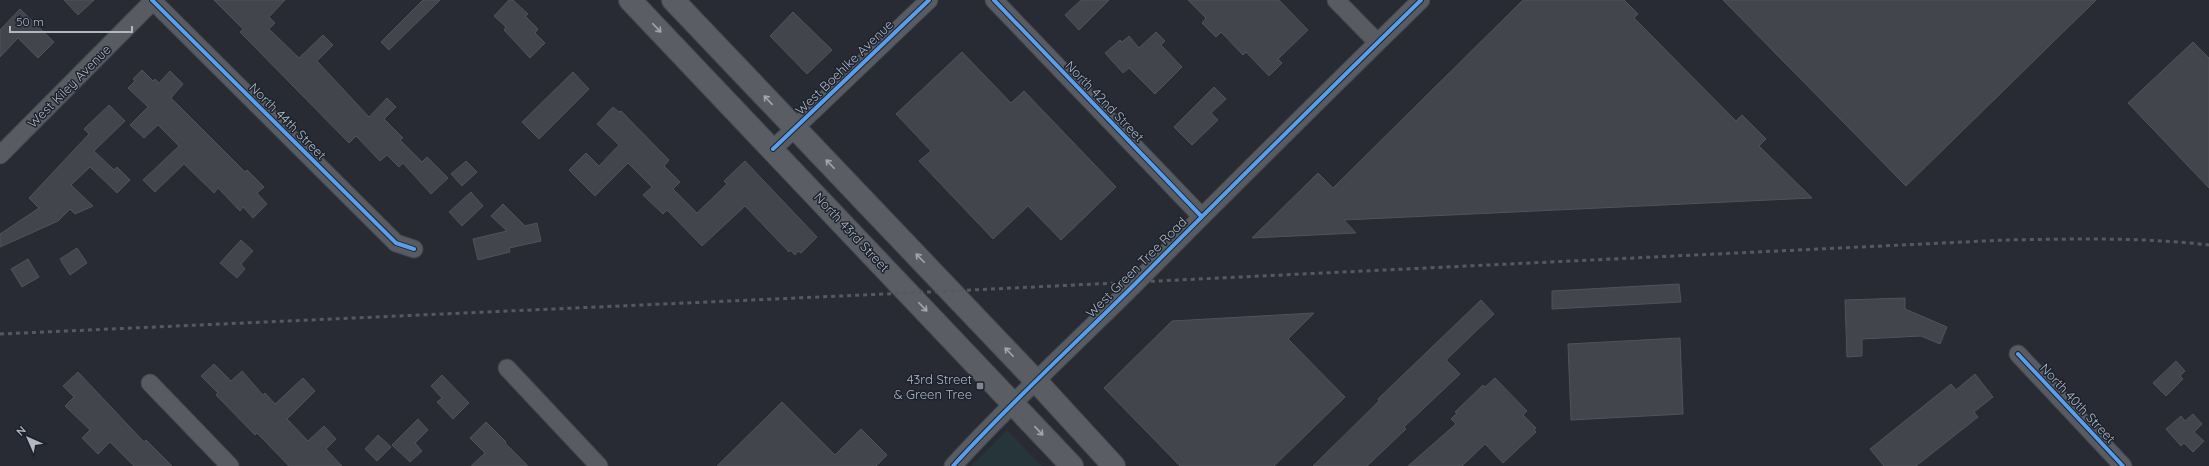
<svg xmlns="http://www.w3.org/2000/svg" width="2209" height="466" viewBox="0 0 2209 466" font-family="Quicksand,sans-serif">
<style>
.green{fill:#263539}
.building{fill:#42454c;stroke:#50535b}
.lines{fill:none;stroke-linecap:round;stroke-linejoin:round}
.minor-casing{stroke:#44464c;stroke-width:19}
.major-casing{stroke:#464850;stroke-width:24}
.minor{stroke:#585b61;stroke-width:17}
.major{stroke:#5a5d63;stroke-width:22}
.rail{stroke:#56595f;stroke-width:3;stroke-dasharray:4 4;stroke-linecap:butt}
.cycleway-casing{stroke:#1c222d;stroke-width:6}
.cycleway{stroke:#5a9eea;stroke-width:4}
.oneway{stroke:#a0a5b1}
.poi-dot{fill:#828691;stroke:#1c222d;stroke-width:1.5}
.labels{text-anchor:middle;dominant-baseline:central;stroke-width:3;stroke-linejoin:round;paint-order:stroke}
.street-label{font-size:13px;fill:#b2b7c4;stroke:#1c222d}
.poi-label{font-size:13px;fill:#b2b7c4;stroke:#1c222d;text-anchor:end}
</style>
<rect width="100%" height="100%" fill="#282b33"/>
<path class="green" d="M 1007,430 L 1042,466 L 971,466 Z"/>
<path class="building" d="M 64,0 L 94,0 L 78,15 Z
M 214,0 L 285,0 L 269,17 L 275,23 L 269,29 L 299,58 L 323,35 L 333,45 L 317,61 L 369,117 L 387,98 L 396,107 L 384,119 L 403,138 L 400,140 L 422,162 L 427,157 L 448,178 L 431,194 L 403,163 L 399,167 L 387,155 L 380,161 L 356,136 L 349,143 L 240,32 L 243,29 Z
M 423,0 L 440,0 L 389,50 L 381,42 Z
M 509,0 L 513,0 L 528,14 L 525,16 L 538,29 L 535,33 L 545,43 L 530,58 L 504,30 L 506,27 L 494,16 Z
M 1081,0 L 1109,0 L 1079,30 L 1065,15 Z
M 1188,0 L 1279,0 L 1308,30 L 1278,59 L 1282,63 L 1269,76 L 1246,52 L 1243,55 L 1221,32 L 1216,37 L 1202,23 L 1206,18 Z
M 1523,0 L 1624,0 L 1638,14 L 1634,18 L 1736,121 L 1742,115 L 1766,139 L 1759,146 L 1812,198 L 1344,220 L 1356,233 L 1252,238 L 1318,173 L 1333,188 Z
M 1723,0 L 2096,0 L 1906,186 Z
M 20,9 L 54,42 L 38,58 L 18,38 L 0,57 L 0,30 Z
M 793,12 L 832,50 L 807,74 L 770,36 Z
M 1156,32 L 1165,41 L 1161,45 L 1182,67 L 1155,94 L 1129,68 L 1123,73 L 1105,53 L 1120,40 L 1122,42 L 1129,36 L 1139,48 Z
M 2193,42 L 2209,58 L 2209,188 L 2128,103 Z
M 962,52 L 1011,103 L 1024,91 L 1116,187 L 1061,240 L 1028,206 L 993,239 L 919,161 L 931,151 L 896,114 Z
M 142,70 L 153,81 L 155,79 L 159,83 L 170,71 L 183,84 L 171,98 L 245,172 L 247,170 L 264,187 L 257,193 L 267,204 L 253,218 L 243,207 L 240,211 L 218,188 L 214,193 L 184,164 L 155,192 L 143,180 L 179,146 L 158,125 L 144,138 L 130,125 L 148,107 L 128,88 L 135,81 L 133,79 Z
M 573,72 L 589,89 L 539,139 L 522,122 Z
M 1214,87 L 1226,99 L 1211,113 L 1218,120 L 1192,145 L 1174,127 Z
M 109,105 L 125,121 L 94,151 L 114,170 L 117,167 L 130,180 L 117,193 L 90,167 L 71,185 L 93,206 L 75,214 L 70,209 L 58,221 L 0,247 L 0,234 L 39,208 L 29,198 L 89,134 L 84,129 Z
M 613,107 L 619,112 L 621,111 L 669,160 L 664,166 L 680,182 L 673,189 L 697,213 L 727,184 L 724,181 L 745,161 L 817,237 L 801,253 L 798,251 L 795,255 L 790,250 L 789,252 L 745,206 L 702,246 L 667,210 L 663,214 L 643,195 L 652,187 L 628,163 L 595,196 L 569,170 L 586,153 L 599,166 L 619,145 L 597,124 Z
M 466,161 L 477,172 L 462,186 L 451,174 Z
M 471,192 L 483,206 L 462,226 L 449,212 Z
M 503,204 L 525,226 L 537,223 L 541,241 L 509,248 L 510,252 L 478,260 L 473,239 L 507,231 L 491,216 Z
M 241,240 L 253,251 L 241,264 L 245,269 L 237,278 L 220,263 Z
M 77,248 L 87,263 L 70,275 L 60,259 Z
M 28,259 L 39,277 L 22,287 L 11,269 Z
M 1679,284 L 1681,302 L 1552,309 L 1552,291 Z
M 1905,298 L 1905,309 L 1947,327 L 1940,344 L 1921,336 L 1862,339 L 1862,356 L 1847,357 L 1845,300 Z
M 1481,300 L 1494,314 L 1446,360 L 1460,374 L 1404,427 L 1406,429 L 1367,466 L 1313,466 L 1379,401 L 1378,399 Z
M 1314,313 L 1288,339 L 1345,397 L 1274,466 L 1180,466 L 1104,388 L 1172,321 Z
M 1680,338 L 1683,414 L 1571,420 L 1568,344 Z
M 2176,361 L 2185,371 L 2180,376 L 2183,379 L 2166,396 L 2153,383 Z
M 214,364 L 231,381 L 242,371 L 263,395 L 265,393 L 275,404 L 303,378 L 315,391 L 287,419 L 308,441 L 324,426 L 336,439 L 326,449 L 342,466 L 289,466 L 257,433 L 255,435 L 216,395 L 218,393 L 201,376 Z
M 78,372 L 144,442 L 146,440 L 172,466 L 134,466 L 110,442 L 98,454 L 82,438 L 90,430 L 65,406 L 74,397 L 63,386 Z
M 1975,374 L 1993,397 L 1974,412 L 1978,417 L 1916,466 L 1884,466 L 1870,449 L 1951,384 L 1956,390 Z
M 442,375 L 469,403 L 453,419 L 437,402 L 442,398 L 431,386 Z
M 1495,378 L 1527,411 L 1523,415 L 1536,428 L 1534,429 L 1536,432 L 1503,463 L 1485,444 L 1462,466 L 1408,466 L 1456,424 L 1451,419 L 1457,413 L 1455,412 L 1483,385 L 1485,387 Z
M 782,402 L 835,455 L 861,429 L 887,455 L 876,466 L 717,466 Z
M 2193,414 L 2202,424 L 2194,432 L 2204,441 L 2193,452 L 2184,443 L 2181,446 L 2166,429 L 2181,416 L 2185,421 Z
M 418,419 L 428,430 L 415,443 L 422,451 L 410,462 L 392,445 Z
M 486,422 L 506,442 L 505,443 L 528,466 L 471,466 L 485,453 L 470,438 Z
M 378,435 L 391,447 L 377,461 L 365,449 Z"/>
<g class="lines">
<defs>
<path id="minor" d="M 152,0 L 396,243 L 414,249
M 994,0 L 1201,216
M 1336,0 L 1377,42
M 773,149 L 929,0
M 0,155 L 154,0
M 2018,354 L 2123,466
M 507,368 L 599,466
M 150,383 L 230,466
M 953,466 C 1011,402 1075,344 1136,283 C 1230,188 1325,94 1421,0"/>
<path id="major" d="M 630,0 L 1072,466
M 673,0 L 1036,381 L 1114,466"/>
</defs>
<use href="#minor" class="minor-casing"/>
<use href="#major" class="major-casing"/>
<use href="#minor" class="minor"/>
<use href="#major" class="major"/>
<path class="rail" d="M 0,334 L 951,291 L 2005,240 C 2073,239 2141,237 2209,245"/>
<defs>
<path id="cycleway" d="M 152,0 L 396,243 L 414,249
M 994,0 L 1201,216
M 773,149 L 929,0
M 2018,354 L 2123,466
M 953,466 C 1011,402 1075,344 1136,283 C 1230,188 1325,94 1421,0"/>
</defs>
<use href="#cycleway" class="cycleway-casing"/>
<use href="#cycleway" class="cycleway"/>
</g>
<defs><path id="oneway-shaft" d="M-6 0H5M1.5-3L5.5 0L1.5 3" fill="none" stroke-width="1.6" stroke-linecap="round" stroke-linejoin="round"/></defs>
<g class="oneway">
<use href="#oneway-shaft" transform="translate(657 28) rotate(46)"/>
<use href="#oneway-shaft" transform="translate(768 100) rotate(-133)"/>
<use href="#oneway-shaft" transform="translate(830 164) rotate(-134)"/>
<use href="#oneway-shaft" transform="translate(920 258) rotate(-134)"/>
<use href="#oneway-shaft" transform="translate(923 307) rotate(46)"/>
<use href="#oneway-shaft" transform="translate(1009 352) rotate(-134)"/>
<use href="#oneway-shaft" transform="translate(1039 431) rotate(47)"/>
</g>
<rect class="poi-dot" x="976" y="382" width="8" height="8" rx="2"/>
<g class="labels">
<g class="street-label">
<text transform="translate(844 67) rotate(-44)">West Boehlke Avenue</text>
<text transform="translate(69 86) rotate(-45)">West Kiley Avenue</text>
<text transform="translate(1105 101) rotate(46)">North 42nd Street</text>
<text transform="translate(288 121) rotate(45)">North 44th Street</text>
<text transform="translate(852 232) rotate(47)">North 43rd Street</text>
<text transform="translate(1136 267) rotate(-45)">West Green Tree Road</text>
<text transform="translate(2078 403) rotate(47)">North 40th Street</text>
</g>
<g class="poi-label">
<text x="972" y="379">43rd Street<tspan x="972" dy="15">&amp; Green Tree</tspan></text>
</g>
</g>
<g transform="translate(28 438) rotate(315)" stroke="#1c222d" stroke-width="3" paint-order="stroke">
<path d="M0-3L7 15L0 10L-7 15Z" fill="#b2b7c4"/>
<text y="-6" font-size="11" font-weight="bold" text-anchor="middle" fill="#b2b7c4">N</text>
</g>
<path d="M10 26v6h122v-6" fill="none" stroke="#b2b7c4" stroke-width="2"/>
<text x="16" y="26" font-size="12" fill="#b2b7c4" stroke="#1c222d" stroke-width="3" paint-order="stroke">50 m</text>
</svg>
